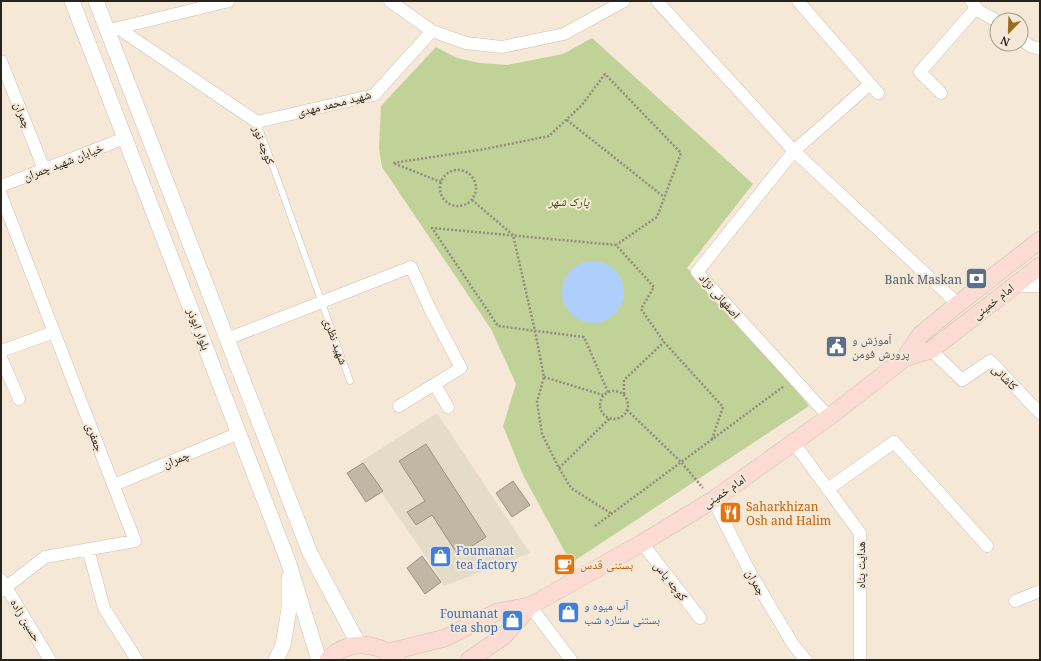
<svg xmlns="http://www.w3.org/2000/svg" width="1041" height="661" viewBox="0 0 1041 661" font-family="'Noto Serif','Noto Naskh Arabic',serif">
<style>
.industrial{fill:#e5dcc7}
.green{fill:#c1d298}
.water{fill:#aecefc}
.building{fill:#c2b6a5;stroke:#9c9181}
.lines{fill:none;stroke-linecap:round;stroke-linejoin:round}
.service-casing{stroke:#ccc0af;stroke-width:7}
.minor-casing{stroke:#ccc0af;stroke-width:13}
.tertiary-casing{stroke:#ccc0af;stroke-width:16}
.secondary-casing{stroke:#ccc0af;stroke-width:18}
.path{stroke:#948a7f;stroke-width:2.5;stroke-dasharray:2 2;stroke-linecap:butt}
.service{stroke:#fff;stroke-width:6}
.minor{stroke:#fff;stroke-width:12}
.tertiary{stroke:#fff;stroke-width:15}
.secondary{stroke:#fcdbd5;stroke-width:17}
.labels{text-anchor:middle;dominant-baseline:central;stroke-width:4;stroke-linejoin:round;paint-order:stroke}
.street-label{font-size:12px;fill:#28231d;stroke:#f5e8d7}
.park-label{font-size:12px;font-style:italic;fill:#404e08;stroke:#f5e8d7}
.service-label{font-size:12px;fill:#4e5e75;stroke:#f5e8d7;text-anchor:end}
.food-label{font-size:12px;fill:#c56008;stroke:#f5e8d7;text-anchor:start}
.shop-label{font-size:12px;fill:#366cbe;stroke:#f5e8d7;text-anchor:start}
</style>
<rect width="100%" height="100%" fill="#f5e8d7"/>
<path class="industrial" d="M 437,413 L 530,553 L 444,586 L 429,561 L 360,462 Z"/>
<path class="green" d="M 592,38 L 753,184 L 687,268 L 770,357 L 809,406 L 571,563 L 523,475 L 503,426 L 516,384 L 491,329 L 382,167 L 379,148 L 381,106 L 436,47 L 457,58 L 480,63 L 507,65 L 563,54 Z"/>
<path class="water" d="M562 292a31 31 0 1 1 62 0a31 31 0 1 1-62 0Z"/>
<path class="building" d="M 426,444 L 486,537 L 458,555 L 432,515 L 416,525 L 407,512 L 425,501 L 399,461 Z
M 363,463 L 383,491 L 366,502 L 347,473 Z
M 513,481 L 530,505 L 512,517 L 496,493 Z
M 422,556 L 441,582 L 425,594 L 407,568 Z"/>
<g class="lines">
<defs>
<path id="service" d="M 257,122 L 350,381"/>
<path id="minor" d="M 390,1 L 432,31 L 466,43 L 502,47 L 564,34 L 624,1
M 657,1 L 794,151 L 958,304
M 798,1 L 878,93
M 971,1 L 979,11 L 997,21
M 118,28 L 257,122 L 374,95 L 432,31
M 114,29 L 229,1
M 1021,39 L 1030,46 L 1040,49
M 1,61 L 44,169
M 941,93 L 920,72 L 976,8
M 1,186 L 125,138
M 1,195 L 135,541 L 45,557 L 1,591
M 227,339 L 411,267 L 430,309 L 461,368 L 399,406
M 931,350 L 962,380 L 990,361 L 1040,413
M 1,351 L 54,332
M 1,358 L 19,399
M 435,385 L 448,407
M 829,417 L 697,272 L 794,151 L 870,84
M 794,443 L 860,533 L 860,660
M 114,485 L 239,433
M 828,489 L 894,442 L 987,546
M 713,500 L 751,574 L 794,646 L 806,660
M 642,543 L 700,618
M 88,549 L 104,608 L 137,660
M 1,580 L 6,587 L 50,660
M 1015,601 L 1040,591
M 530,606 L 571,660"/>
<path id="tertiary" d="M 72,1 L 288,561 L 319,660
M 96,1 L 310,553 L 359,645
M 1015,284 L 1040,285
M 276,660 L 283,645 L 289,609 L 289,578"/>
<path id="secondary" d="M 905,358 L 931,350 L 1040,266
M 389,652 L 445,638 L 497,612 L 530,606
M 328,660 C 338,647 359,642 375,647 C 384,649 390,654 397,660
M 469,660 L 504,636 L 530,606 L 642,543 L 713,500 L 829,417 L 905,358 L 920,335 L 958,304 L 1040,240"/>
</defs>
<use href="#service" class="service-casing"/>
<use href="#minor" class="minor-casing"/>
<use href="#tertiary" class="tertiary-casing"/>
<use href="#secondary" class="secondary-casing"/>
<path class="path" d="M 567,120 L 664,197
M440 188a18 18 0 1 1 36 0a18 18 0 1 1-36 0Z
M 441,182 L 393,163 L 485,149 L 549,136 L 582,105 L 605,74 L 681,153 L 657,217 L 616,245
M 472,200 L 513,235 L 535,331 L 544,377 L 537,402 L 542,434 L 559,468 L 571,488 L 612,514
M 544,377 L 603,395
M600 405a14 14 0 1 1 28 0a14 14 0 1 1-28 0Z
M 608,392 L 584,337 L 498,326 L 432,228 L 616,245 L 654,287 L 641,309 L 664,342 L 723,407 L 712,439
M 624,394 L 624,380 L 664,342
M 627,410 L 681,462 L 703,488
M 559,468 L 609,419
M 595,526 L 784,386"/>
<use href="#service" class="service"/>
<use href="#minor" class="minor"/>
<use href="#tertiary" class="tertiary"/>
<use href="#secondary" class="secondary"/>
</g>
<defs>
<symbol id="bank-square" viewBox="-11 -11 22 22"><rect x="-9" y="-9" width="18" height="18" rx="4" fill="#5c6f8a" stroke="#f5e8d7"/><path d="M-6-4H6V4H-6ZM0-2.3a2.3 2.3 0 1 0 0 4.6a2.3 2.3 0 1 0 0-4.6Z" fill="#fff"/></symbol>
<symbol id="civic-square" viewBox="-11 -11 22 22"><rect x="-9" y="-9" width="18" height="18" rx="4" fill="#5c6f8a" stroke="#f5e8d7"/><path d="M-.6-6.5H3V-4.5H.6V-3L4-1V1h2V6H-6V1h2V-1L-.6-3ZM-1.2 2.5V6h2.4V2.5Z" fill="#fff"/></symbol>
<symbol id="restaurant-square" viewBox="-11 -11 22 22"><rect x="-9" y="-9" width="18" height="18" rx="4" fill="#e8710a" stroke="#f5e8d7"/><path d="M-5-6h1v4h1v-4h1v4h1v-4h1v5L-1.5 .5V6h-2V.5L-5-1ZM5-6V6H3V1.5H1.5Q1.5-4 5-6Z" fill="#fff"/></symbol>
<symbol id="shop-square" viewBox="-11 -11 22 22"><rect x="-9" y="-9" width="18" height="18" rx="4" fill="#3f7fe0" stroke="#f5e8d7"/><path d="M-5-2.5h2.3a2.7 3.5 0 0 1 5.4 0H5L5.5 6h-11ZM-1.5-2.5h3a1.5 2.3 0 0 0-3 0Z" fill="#fff"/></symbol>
<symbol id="cafe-square" viewBox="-11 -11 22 22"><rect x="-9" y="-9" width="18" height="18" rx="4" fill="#e8710a" stroke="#f5e8d7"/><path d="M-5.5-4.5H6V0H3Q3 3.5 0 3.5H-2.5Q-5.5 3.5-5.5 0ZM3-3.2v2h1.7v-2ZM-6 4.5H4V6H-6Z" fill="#fff"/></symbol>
</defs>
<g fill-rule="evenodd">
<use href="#bank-square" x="964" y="266" width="25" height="25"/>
<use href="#civic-square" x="824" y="334" width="25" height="25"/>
<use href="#restaurant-square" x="718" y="500" width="25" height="25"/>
<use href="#shop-square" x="428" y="544" width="25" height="25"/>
<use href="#cafe-square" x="552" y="552" width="25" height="25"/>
<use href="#shop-square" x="556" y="600" width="25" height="25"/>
<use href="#shop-square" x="500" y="608" width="25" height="25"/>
</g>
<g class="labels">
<g class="street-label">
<text transform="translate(334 103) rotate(-14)">شهید محمد مهدی</text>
<text transform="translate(23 115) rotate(68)">چمران</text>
<text transform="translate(264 145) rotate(69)">کوچه نور</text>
<text transform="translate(63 162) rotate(-21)">خیابان شهید چمران</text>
<text transform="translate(720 296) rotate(49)">اصفهانی نژاد</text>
<text transform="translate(993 301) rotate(-38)">امام خمینی</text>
<text transform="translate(199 329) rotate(69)">بلوار ابوذر</text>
<text transform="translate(336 341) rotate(70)">شهید نظری</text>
<text transform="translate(1005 377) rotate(46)">کاشانی</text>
<text transform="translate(95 437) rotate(69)">جعفری</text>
<text transform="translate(176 459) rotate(-22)">چمران</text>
<text transform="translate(724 491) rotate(-34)">امام خمینی</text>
<text transform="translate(860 565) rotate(-90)">هدایت پناه</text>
<text transform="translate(671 581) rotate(52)">کوچه یاس</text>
<text transform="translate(756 582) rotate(60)">چمران</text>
<text transform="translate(26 620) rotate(59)">حسین زاده</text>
</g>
<g class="park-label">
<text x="569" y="201">پارک شهر</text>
</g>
<g class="service-label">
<text x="962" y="279">Bank Maskan</text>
<text x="852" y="339" text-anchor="start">آموزش و<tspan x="852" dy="14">پرورش فومن</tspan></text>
</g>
<g class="food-label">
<text x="746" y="506">Saharkhizan<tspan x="746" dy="14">Osh and Halim</tspan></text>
<text x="580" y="564">بستنی قدس</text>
</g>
<g class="shop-label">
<text x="456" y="550">Foumanat<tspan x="456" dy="14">tea factory</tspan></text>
<text x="584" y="605">آب میوه و<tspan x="584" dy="14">بستنی ستاره شب</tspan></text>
<text x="498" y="613" text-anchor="end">Foumanat<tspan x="498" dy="14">tea shop</tspan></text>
</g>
</g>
<rect width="1041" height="661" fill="none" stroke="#28231d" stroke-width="4"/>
<g transform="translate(1009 32) rotate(203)"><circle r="19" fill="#f5e8d7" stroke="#a3998d"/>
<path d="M0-3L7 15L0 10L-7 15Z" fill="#996c1b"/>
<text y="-6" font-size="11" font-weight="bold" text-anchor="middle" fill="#28231d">N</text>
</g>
</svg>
